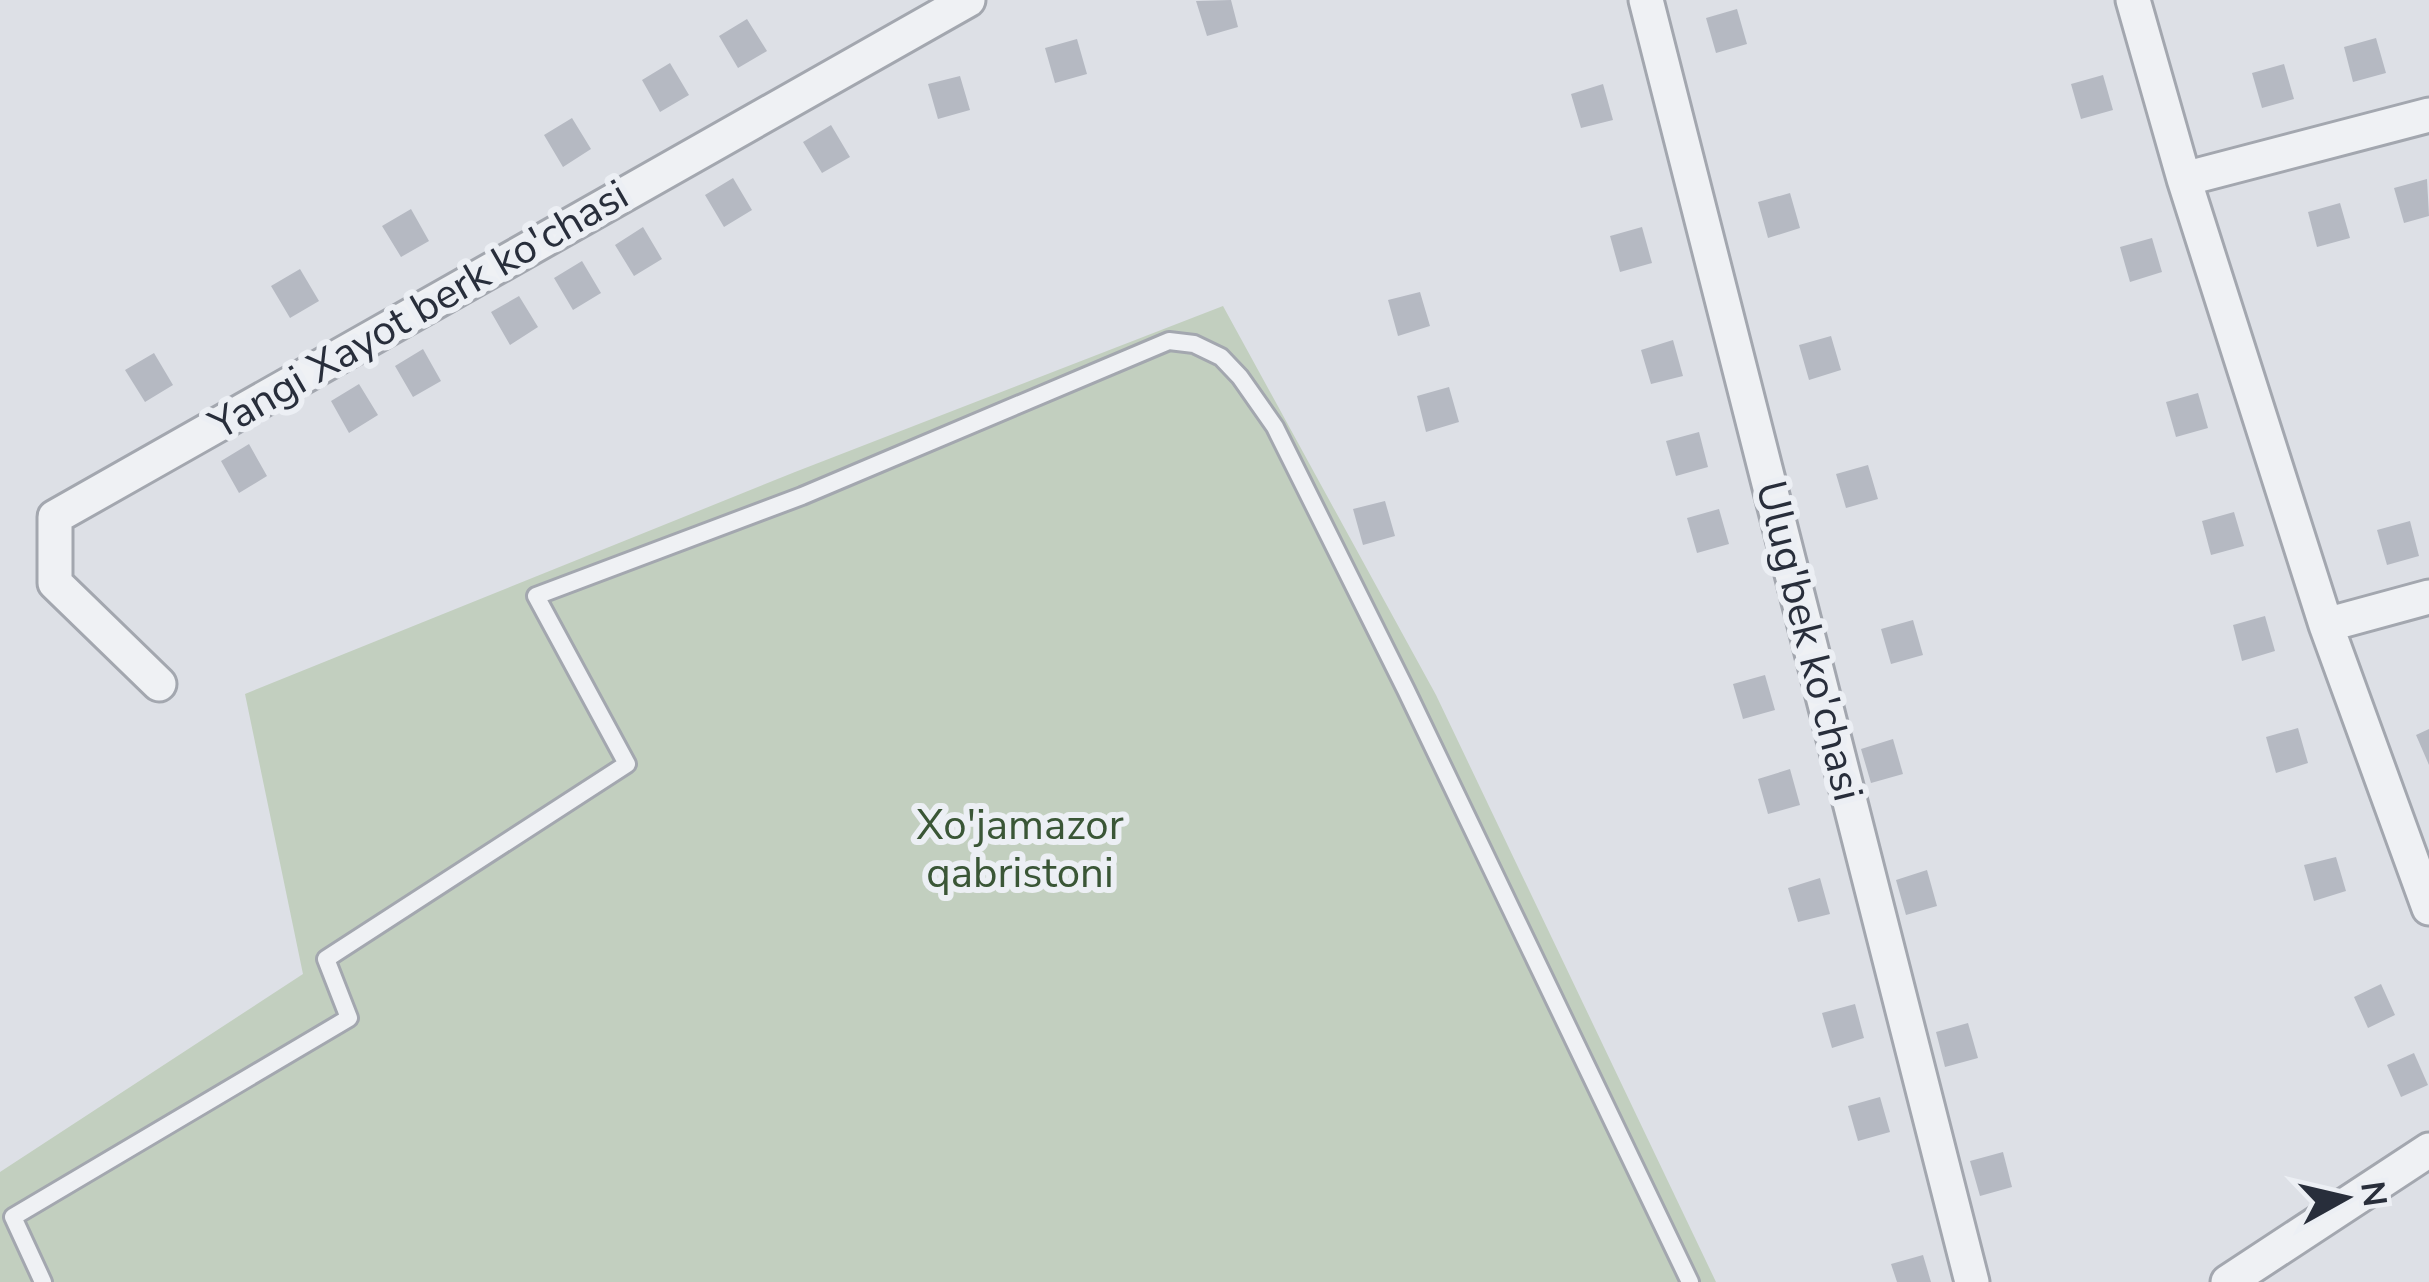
<svg xmlns="http://www.w3.org/2000/svg" width="2429" height="1282" viewBox="0 0 2429 1282" font-family="'Nunito Sans',sans-serif">
<style>
.green{fill:#c2cfbf}
.building{fill:#b5b9c2}
.lines{fill:none;stroke-linecap:round;stroke-linejoin:round}
.service-casing{stroke:#a3a7af;stroke-width:22}
.minor-casing{stroke:#a3a7af;stroke-width:39}
.service{stroke:#eff1f4;stroke-width:16}
.minor{stroke:#eff1f4;stroke-width:33}
.labels{text-anchor:middle;dominant-baseline:central;stroke-width:12;stroke-linejoin:round;paint-order:stroke}
.street-label{font-size:42px;fill:#282e3b;stroke:#eceff4}
.park-label{font-size:42px;fill:#3a5636;stroke:#eceff4}
</style>
<rect width="100%" height="100%" fill="#dde0e6"/>
<path class="green" d="M 1223,306 L 1436,695 L 1716,1282 L 0,1282 L 0,1172 L 303,974 L 245,694 L 795,472 Z"/>
<path class="building" d="M 1231,0 L 1238,27 L 1207,36 L 1196,1 Z
M 1737,9 L 1747,44 L 1716,53 L 1706,18 Z
M 747,19 L 767,51 L 738,68 L 719,36 Z
M 2376,38 L 2386,73 L 2353,82 L 2344,47 Z
M 1077,39 L 1087,74 L 1055,83 L 1045,48 Z
M 670,63 L 689,95 L 660,112 L 642,80 Z
M 2284,64 L 2294,99 L 2262,108 L 2252,73 Z
M 2103,75 L 2113,110 L 2081,119 L 2071,84 Z
M 960,76 L 970,110 L 938,119 L 928,84 Z
M 1603,84 L 1613,120 L 1581,128 L 1571,94 Z
M 572,118 L 591,149 L 563,167 L 544,135 Z
M 831,125 L 850,157 L 822,173 L 803,142 Z
M 733,178 L 752,210 L 724,227 L 705,195 Z
M 2427,179 L 2429,216 L 2404,223 L 2394,188 Z
M 1790,193 L 1800,228 L 1768,238 L 1758,202 Z
M 2340,203 L 2350,238 L 2317,247 L 2308,212 Z
M 411,209 L 429,241 L 401,257 L 382,226 Z
M 643,227 L 662,259 L 634,276 L 615,245 Z
M 1642,227 L 1652,263 L 1620,272 L 1610,236 Z
M 2152,238 L 2162,272 L 2130,282 L 2120,247 Z
M 582,261 L 601,293 L 573,310 L 554,278 Z
M 300,269 L 319,301 L 290,318 L 271,286 Z
M 1420,292 L 1430,326 L 1398,336 L 1388,300 Z
M 519,296 L 538,327 L 510,345 L 491,312 Z
M 1831,336 L 1841,370 L 1809,380 L 1799,345 Z
M 1673,340 L 1683,376 L 1651,384 L 1641,350 Z
M 423,349 L 441,381 L 413,397 L 395,366 Z
M 154,353 L 173,385 L 145,402 L 125,370 Z
M 359,384 L 378,415 L 349,433 L 331,401 Z
M 1449,387 L 1459,422 L 1426,432 L 1417,396 Z
M 2198,393 L 2208,428 L 2176,437 L 2166,402 Z
M 1699,432 L 1708,467 L 1676,476 L 1666,441 Z
M 249,444 L 267,476 L 239,493 L 221,461 Z
M 1868,465 L 1878,499 L 1846,508 L 1836,474 Z
M 1385,501 L 1395,536 L 1363,545 L 1353,509 Z
M 1719,509 L 1729,544 L 1697,553 L 1687,518 Z
M 2234,512 L 2244,546 L 2211,555 L 2202,521 Z
M 2410,521 L 2419,556 L 2387,565 L 2377,530 Z
M 2265,616 L 2275,651 L 2242,661 L 2233,625 Z
M 1913,620 L 1923,655 L 1891,664 L 1881,629 Z
M 1765,675 L 1775,710 L 1743,719 L 1733,684 Z
M 2298,728 L 2308,763 L 2276,773 L 2266,737 Z
M 2429,729 L 2429,765 L 2416,735 Z
M 1893,739 L 1903,774 L 1871,783 L 1861,749 Z
M 1790,769 L 1800,805 L 1768,814 L 1758,779 Z
M 2336,857 L 2346,891 L 2314,901 L 2304,865 Z
M 1927,870 L 1937,906 L 1906,915 L 1896,880 Z
M 1820,878 L 1830,914 L 1798,922 L 1788,888 Z
M 2381,984 L 2395,1015 L 2368,1028 L 2354,997 Z
M 1855,1004 L 1864,1038 L 1832,1048 L 1822,1013 Z
M 1968,1023 L 1978,1058 L 1945,1067 L 1936,1032 Z
M 2414,1053 L 2428,1085 L 2401,1097 L 2387,1065 Z
M 1880,1097 L 1890,1132 L 1858,1141 L 1848,1106 Z
M 2003,1152 L 2012,1187 L 1980,1196 L 1970,1161 Z
M 1923,1255 L 1931,1282 L 1897,1282 L 1891,1264 Z"/>
<g class="lines">
<defs>
<path id="service" d="M 43,1282 L 13,1217 L 349,1018 L 326,959 L 627,764 L 536,596 L 802,496 L 1169,341 L 1194,344 L 1221,357 L 1240,377 L 1275,427 L 1406,690 L 1690,1282"/>
<path id="minor" d="M 1646,0 L 1972,1282
M 2133,0 L 2184,179 L 2326,625 L 2429,908
M 2184,179 L 2429,115
M 2326,625 L 2429,597
M 159,684 L 55,583 L 55,517 L 968,0
M 2228,1282 L 2429,1150"/>
</defs>
<use href="#service" class="service-casing"/>
<use href="#minor" class="minor-casing"/>
<use href="#service" class="service"/>
<use href="#minor" class="minor"/>
</g>
<g class="labels">
<g class="street-label">
<text transform="translate(419 310) rotate(-30)">Yangi Xayot berk ko'chasi</text>
<text transform="translate(1809 641) rotate(76)">Ulug'bek ko'chasi</text>
</g>
<g class="park-label">
<text x="1020" y="825">Xo'jamazor<tspan x="1020" dy="48">qabristoni</tspan></text>
</g>
</g>
<g transform="translate(2345 1198) rotate(82)" stroke="#eceff4" stroke-width="9" paint-order="stroke">
<path d="M0-9L21 45L0 30L-21 45Z" fill="#282e3b"/>
<text y="-18" font-size="33" font-weight="bold" text-anchor="middle" fill="#282e3b">N</text>
</g>
</svg>
